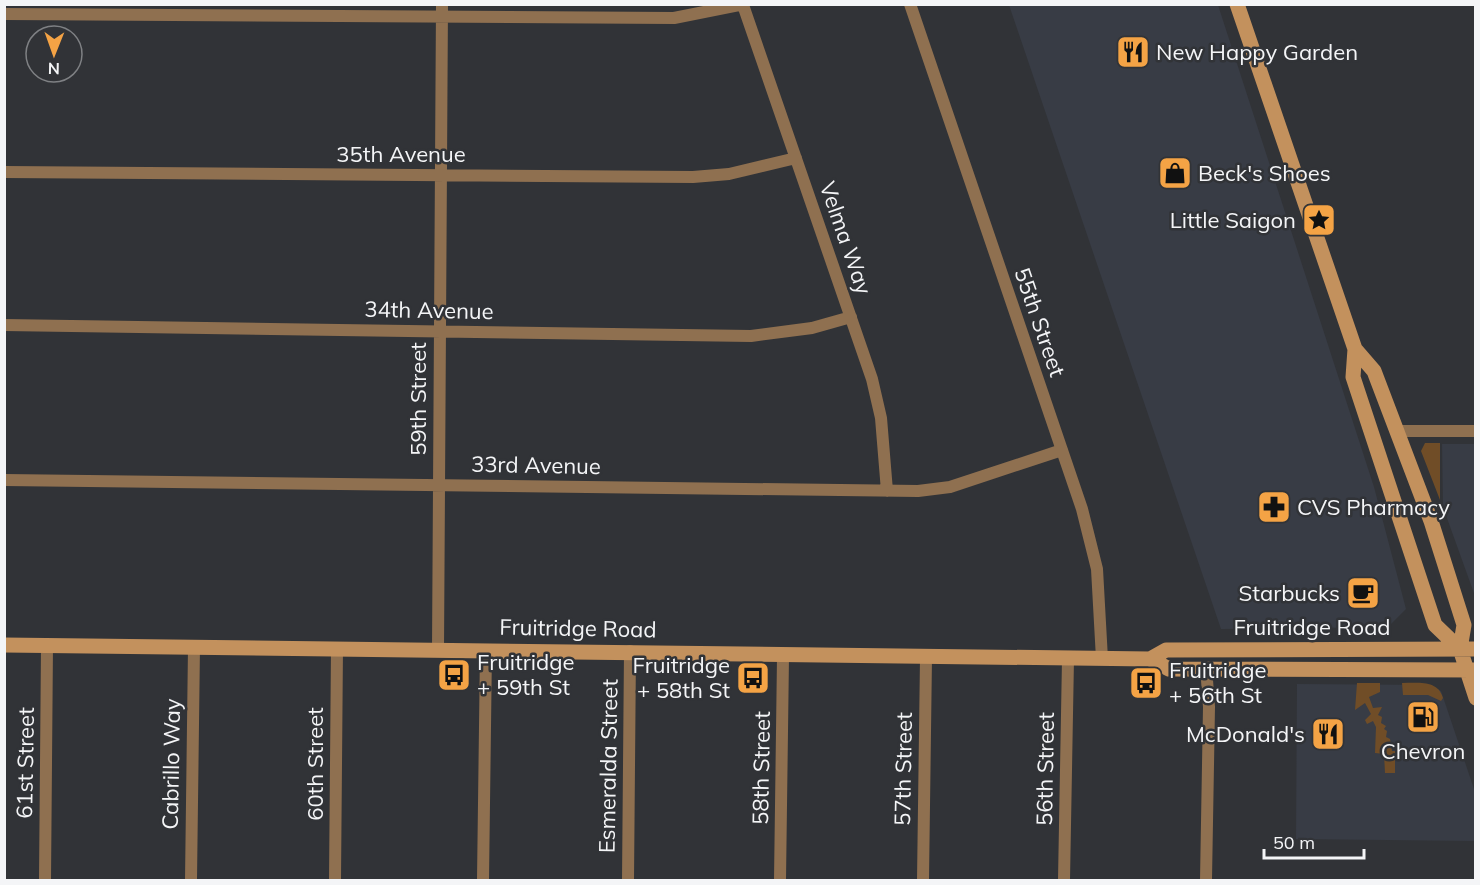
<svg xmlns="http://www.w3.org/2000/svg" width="1480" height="885" viewBox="0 0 1480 885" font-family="Mulish,sans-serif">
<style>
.built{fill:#383c45}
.grass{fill:#704d27}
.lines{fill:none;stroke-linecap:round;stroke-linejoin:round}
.minor{stroke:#8f7050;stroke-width:12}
.secondary{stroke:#c3915d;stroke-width:15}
.labels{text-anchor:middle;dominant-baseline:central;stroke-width:5;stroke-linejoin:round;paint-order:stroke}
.poi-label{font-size:22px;fill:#f4f5f7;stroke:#313337;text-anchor:start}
.street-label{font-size:22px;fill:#f4f5f7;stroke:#313337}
</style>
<rect width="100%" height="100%" fill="#313337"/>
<path class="built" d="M 1009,5 L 1218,5 L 1374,487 L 1406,609 L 1388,627 L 1221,629 Z
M 1442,444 L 1475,444 L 1475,596 L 1443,507 Z
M 1297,684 L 1431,685 L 1441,691 L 1475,792 L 1475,841 L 1296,839 Z"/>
<path class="grass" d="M 1425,443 L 1440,443 L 1440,500 L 1421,451 Z
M 1357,683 L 1380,683 L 1380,692 L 1369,697 L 1373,708 L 1382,707 L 1378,715 L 1382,717 L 1381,723 L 1386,726 L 1384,729 L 1387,731 L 1386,737 L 1390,739 L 1392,751 L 1395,751 L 1395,773 L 1385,773 L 1384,754 L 1375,753 L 1376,727 L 1373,721 L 1367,724 L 1365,720 L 1371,714 L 1365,703 L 1355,710 Z
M 1402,683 C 1419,683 1438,680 1443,698 L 1441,701 L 1428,695 L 1403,695 Z"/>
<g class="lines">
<path class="minor" d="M 910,4 L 1082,509 L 1097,569 L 1102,659
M 743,5 L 872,379 L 881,418 L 887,491
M 4,14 L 674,18 L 744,4
M 4,172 L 693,177 L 729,174 L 796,158
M 4,325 L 751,336 L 812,328 L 851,317
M 1398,431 L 1476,431
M 4,480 L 918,491 L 950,487 L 1062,450
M 438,649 L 442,4
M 45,880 L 47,646
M 191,880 L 194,647
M 335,880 L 337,648
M 483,880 L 486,650
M 628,880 L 630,651
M 780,880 L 783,657
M 923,880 L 926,658
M 1064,880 L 1068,659
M 1206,880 L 1209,707 L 1207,680"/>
<path class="secondary" d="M 1237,4 L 1355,349 L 1374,371 L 1431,521 L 1464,625 L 1460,649 L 1476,698
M 1355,349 L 1353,377 L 1435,625 L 1460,649
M 4,645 L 1150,659 L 1169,669 L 1476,670
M 1150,659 L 1166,650 L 1476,649"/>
</g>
<defs>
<symbol id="restaurant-square" viewBox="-11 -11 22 22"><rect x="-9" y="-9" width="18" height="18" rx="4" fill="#f4a345" stroke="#313337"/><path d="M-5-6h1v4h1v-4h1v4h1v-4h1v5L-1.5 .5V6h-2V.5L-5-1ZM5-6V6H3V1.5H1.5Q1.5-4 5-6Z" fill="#111"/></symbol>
<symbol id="shop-square" viewBox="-11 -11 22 22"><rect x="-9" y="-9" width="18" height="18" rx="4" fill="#f4a345" stroke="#313337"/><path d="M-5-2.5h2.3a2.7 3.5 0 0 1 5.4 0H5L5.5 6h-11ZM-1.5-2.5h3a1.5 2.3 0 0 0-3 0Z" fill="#111"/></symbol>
<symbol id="sight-square" viewBox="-11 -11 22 22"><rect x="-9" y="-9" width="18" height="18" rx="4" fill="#f4a345" stroke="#313337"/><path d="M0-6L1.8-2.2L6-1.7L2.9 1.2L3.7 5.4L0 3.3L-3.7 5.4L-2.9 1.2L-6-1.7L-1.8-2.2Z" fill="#111"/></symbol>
<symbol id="pharmacy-square" viewBox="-11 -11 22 22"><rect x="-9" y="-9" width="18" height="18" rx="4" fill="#f4a345" stroke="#313337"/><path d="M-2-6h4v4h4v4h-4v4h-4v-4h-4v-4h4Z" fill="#111"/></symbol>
<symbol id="cafe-square" viewBox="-11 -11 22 22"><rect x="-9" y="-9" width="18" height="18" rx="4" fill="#f4a345" stroke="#313337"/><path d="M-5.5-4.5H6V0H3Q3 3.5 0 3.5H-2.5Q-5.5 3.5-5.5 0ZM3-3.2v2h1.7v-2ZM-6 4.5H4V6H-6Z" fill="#111"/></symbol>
<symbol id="bus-square" viewBox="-11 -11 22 22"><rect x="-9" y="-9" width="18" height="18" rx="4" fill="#f4a345" stroke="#313337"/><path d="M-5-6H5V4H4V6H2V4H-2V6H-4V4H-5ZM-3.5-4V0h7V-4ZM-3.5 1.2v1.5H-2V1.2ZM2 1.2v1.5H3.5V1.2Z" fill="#111"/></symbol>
<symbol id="fuel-square" viewBox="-11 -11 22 22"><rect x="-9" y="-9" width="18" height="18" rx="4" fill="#f4a345" stroke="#313337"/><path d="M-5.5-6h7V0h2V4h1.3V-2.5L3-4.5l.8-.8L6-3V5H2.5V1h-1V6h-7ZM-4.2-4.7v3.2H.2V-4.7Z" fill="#111"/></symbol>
</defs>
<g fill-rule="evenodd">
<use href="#restaurant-square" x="1114" y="33" width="38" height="38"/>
<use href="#shop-square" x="1156" y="154" width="38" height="38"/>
<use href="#sight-square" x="1300" y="201" width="38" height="38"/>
<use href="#pharmacy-square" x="1255" y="488" width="38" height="38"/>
<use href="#cafe-square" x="1344" y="574" width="38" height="38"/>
<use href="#bus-square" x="435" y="656" width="38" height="38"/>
<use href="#bus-square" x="734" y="659" width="38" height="38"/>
<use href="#bus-square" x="1127" y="664" width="38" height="38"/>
<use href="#fuel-square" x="1404" y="698" width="38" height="38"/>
<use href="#restaurant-square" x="1309" y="715" width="38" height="38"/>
</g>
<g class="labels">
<g class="poi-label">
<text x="1156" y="52">New Happy Garden</text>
<text x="1198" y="173">Beck's Shoes</text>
<text x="1296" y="220" text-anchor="end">Little Saigon</text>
<text x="1297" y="507">CVS Pharmacy</text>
<text x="1340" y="593" text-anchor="end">Starbucks</text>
<text x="477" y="662">Fruitridge<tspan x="477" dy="25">+ 59th St</tspan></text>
<text x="730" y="665" text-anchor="end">Fruitridge<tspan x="730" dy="25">+ 58th St</tspan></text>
<text x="1169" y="670">Fruitridge<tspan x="1169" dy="25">+ 56th St</tspan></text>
<text x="1305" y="734" text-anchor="end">McDonald's</text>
<text x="1423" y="751" text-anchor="middle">Chevron</text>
</g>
<g class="street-label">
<text x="401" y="154">35th Avenue</text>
<text transform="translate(846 238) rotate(71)">Velma Way</text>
<text transform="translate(429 310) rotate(1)">34th Avenue</text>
<text transform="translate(1040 322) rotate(71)">55th Street</text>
<text transform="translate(418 399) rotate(-90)">59th Street</text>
<text transform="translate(536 465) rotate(1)">33rd Avenue</text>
<text x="1312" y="627">Fruitridge Road</text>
<text transform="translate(578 628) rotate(1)">Fruitridge Road</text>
<text transform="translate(25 763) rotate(-89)">61st Street</text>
<text transform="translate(171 764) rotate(-89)">Cabrillo Way</text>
<text transform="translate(315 764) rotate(-90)">60th Street</text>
<text transform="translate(608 766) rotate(-89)">Esmeralda Street</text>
<text transform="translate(761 768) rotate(-89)">58th Street</text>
<text transform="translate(903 769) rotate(-89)">57th Street</text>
<text transform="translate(1045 769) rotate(-89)">56th Street</text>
</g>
</g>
<rect width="1480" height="885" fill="none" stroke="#f4f5f7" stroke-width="12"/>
<g transform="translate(54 54) rotate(181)"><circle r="28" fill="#313337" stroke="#7f8184" stroke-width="1.5"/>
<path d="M0-4.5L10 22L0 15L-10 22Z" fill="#f4a345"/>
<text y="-9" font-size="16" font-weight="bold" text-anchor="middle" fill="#f4f5f7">N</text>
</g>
<path d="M1264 849v9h100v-9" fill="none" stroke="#f4f5f7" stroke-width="3"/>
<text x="1273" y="849" font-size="18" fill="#f4f5f7" stroke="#313337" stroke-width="4.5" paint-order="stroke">50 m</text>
</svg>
